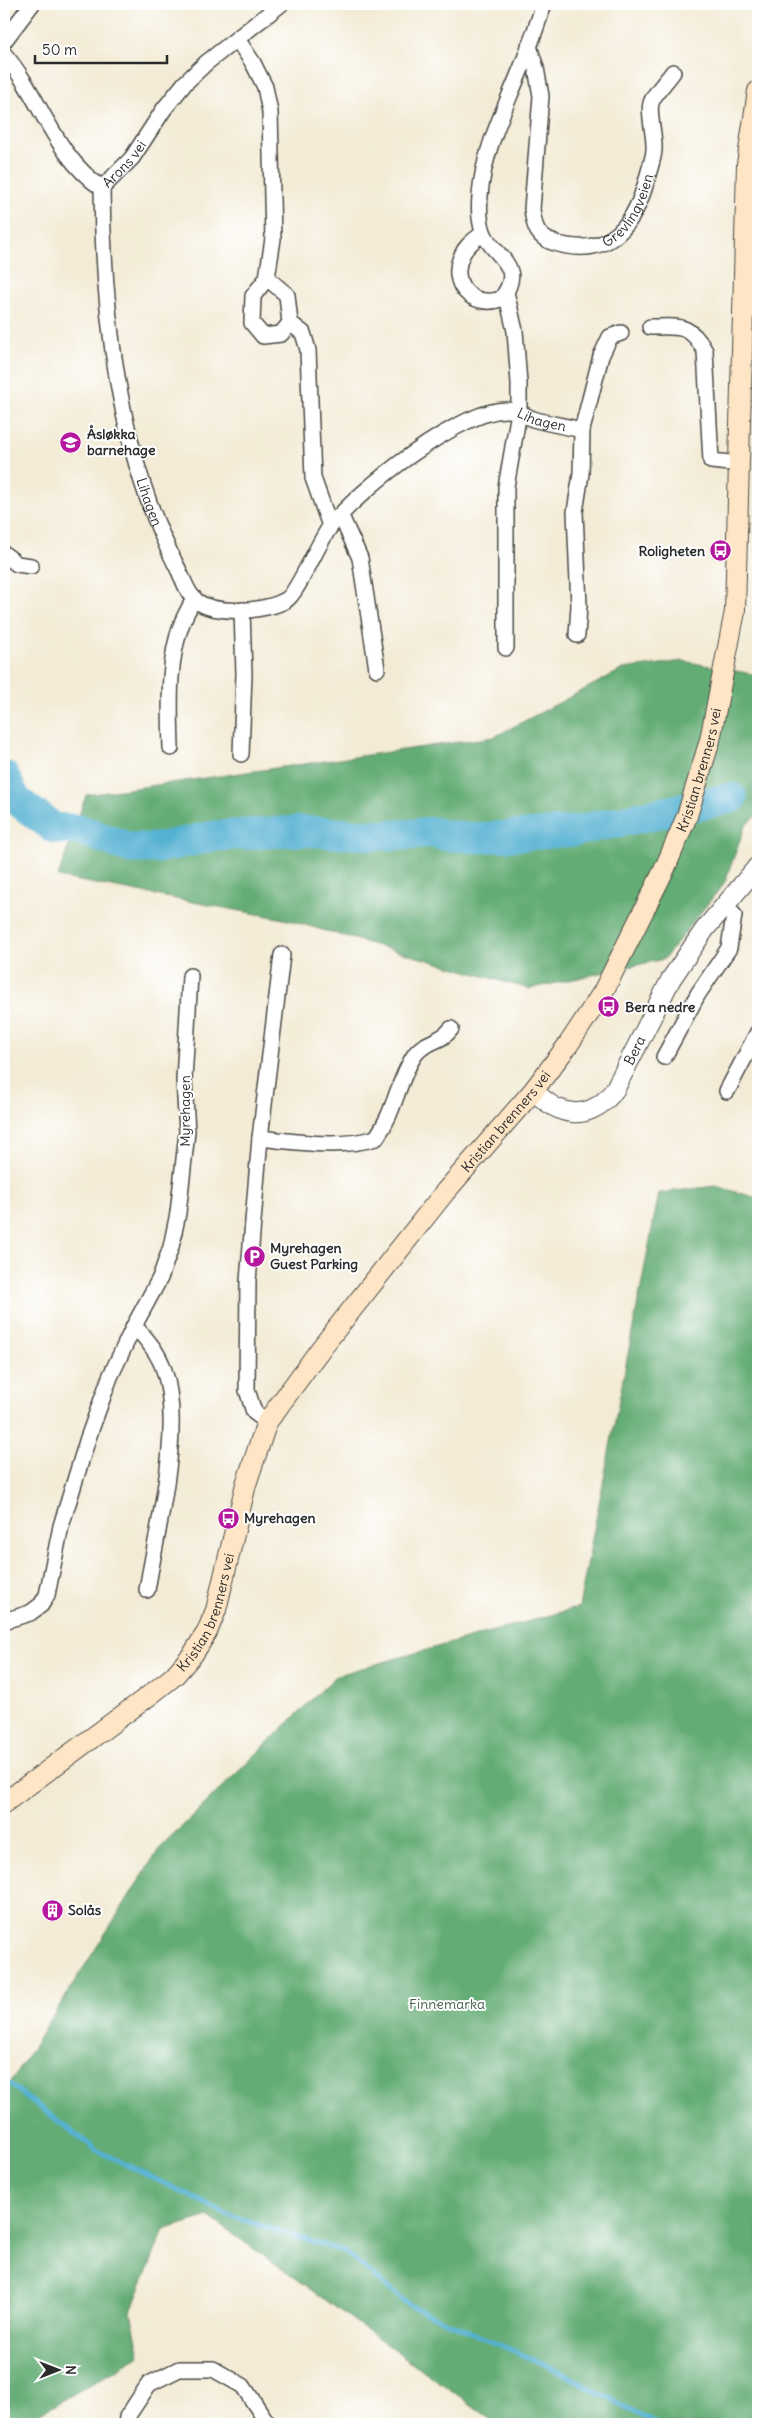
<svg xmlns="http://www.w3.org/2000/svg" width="762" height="2428" viewBox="0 0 762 2428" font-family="Delius,sans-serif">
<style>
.forest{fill:#63ac74;stroke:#476c50}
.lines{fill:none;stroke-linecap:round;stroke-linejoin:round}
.stream{stroke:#54b1d2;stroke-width:5}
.river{stroke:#54b1d2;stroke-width:31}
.minor-casing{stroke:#494844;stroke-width:18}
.tertiary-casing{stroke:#494844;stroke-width:21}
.secondary-casing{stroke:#494844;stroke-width:22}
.minor{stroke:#fff;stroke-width:15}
.tertiary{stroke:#fff;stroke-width:19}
.secondary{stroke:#fde5c5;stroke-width:20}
.labels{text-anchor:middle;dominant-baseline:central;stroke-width:4;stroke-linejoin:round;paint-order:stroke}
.street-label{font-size:14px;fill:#2b2b2b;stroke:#fff}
.poi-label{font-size:14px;font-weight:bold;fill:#2b2b2b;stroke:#fff;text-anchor:start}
.park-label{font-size:14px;fill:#47624b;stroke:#fff}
</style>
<rect width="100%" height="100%" fill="#fff"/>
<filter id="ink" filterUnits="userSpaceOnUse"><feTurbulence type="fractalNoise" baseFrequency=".02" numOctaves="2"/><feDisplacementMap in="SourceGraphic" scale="10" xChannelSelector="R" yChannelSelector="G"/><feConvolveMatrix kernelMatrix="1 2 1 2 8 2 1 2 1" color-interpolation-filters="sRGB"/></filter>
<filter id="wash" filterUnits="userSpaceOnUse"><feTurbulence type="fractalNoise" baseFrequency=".0096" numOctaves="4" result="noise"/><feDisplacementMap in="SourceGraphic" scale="20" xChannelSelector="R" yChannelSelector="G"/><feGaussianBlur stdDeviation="1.12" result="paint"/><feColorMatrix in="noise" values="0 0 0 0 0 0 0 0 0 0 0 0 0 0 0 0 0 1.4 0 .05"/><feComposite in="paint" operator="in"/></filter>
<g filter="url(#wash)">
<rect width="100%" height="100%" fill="#f3ebd5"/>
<path class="forest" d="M 683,661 L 758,675 L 758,814 L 745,826 L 725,882 L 664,959 L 529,989 L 284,919 L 58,877 L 86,795 L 494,737 L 623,669 Z
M 715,1186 L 758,1198 L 758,2424 L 498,2424 L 208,2216 L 164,2230 L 131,2311 L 140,2356 L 21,2424 L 4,2424 L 4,2093 L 159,1849 L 337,1675 L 579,1607 L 659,1193 Z"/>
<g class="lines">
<path class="stream" d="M 4,2080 L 98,2151 L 233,2217 L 345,2252 L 409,2305 L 557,2370 L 657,2424"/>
<path class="river" d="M 4,776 L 16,800 L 54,828 L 81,830 L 130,848 L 157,848 L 215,836 L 301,831 L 367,835 L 407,835 L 433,832 L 442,835 L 476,838 L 527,835 L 574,831 L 732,798"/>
</g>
</g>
<g filter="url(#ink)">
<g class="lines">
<defs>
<g id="minor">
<path d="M 237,39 L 253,63 L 265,87 L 270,112 L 273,239 L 267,278 L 253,296 L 252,323 L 263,336 L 281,334 L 290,323 L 287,295 L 267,278"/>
<path d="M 4,41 L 32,4"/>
<path id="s1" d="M 529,46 L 536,68 L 541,96 L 532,209 C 534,226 537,238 555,243 C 611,260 636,223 648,175 C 650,167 654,157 654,149 C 655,136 648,114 651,103 C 654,93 667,81 673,72"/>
<path id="s2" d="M 4,54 C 41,97 54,156 102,188 L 132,158 L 164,109 L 185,83 L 206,63 L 281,4"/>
<path id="s3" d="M 102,188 C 103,313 118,450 175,563 C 181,573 186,591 194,599 C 213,616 266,612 286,600 C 297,594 319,541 330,527 C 357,491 462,408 508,410 C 518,410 525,416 533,419 C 549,424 566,426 582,430 L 581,474 L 575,512 L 579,606 L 577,635"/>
<path d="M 483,233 C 475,240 466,245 462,255 C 448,283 472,309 501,299 C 527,266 494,257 484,234 C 479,222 479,207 480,196 C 483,153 502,115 518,76 C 528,52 536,28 544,4"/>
<path d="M 742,309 L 758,310"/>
<path d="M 290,323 L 303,333 L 308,350 L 313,478 L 330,526"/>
<path d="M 650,327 C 679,327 690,323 705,351 L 711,461 L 740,464"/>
<path d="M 582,430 L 601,356 L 610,337 L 621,333"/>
<path d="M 341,516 L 360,558 L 377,669"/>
<path d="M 4,554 L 17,564 L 31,566"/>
<path d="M 506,648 L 506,487 L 519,412 L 519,383 L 515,331 L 506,292"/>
<path d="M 171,748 C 170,708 167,662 182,623 C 185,615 190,607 194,598"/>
<path d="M 241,754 L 244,674 L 242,610"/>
<path d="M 664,1057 L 698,994 L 729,948 L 734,915 L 724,906"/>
<path d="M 727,1091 L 758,1032"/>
<path d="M 260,1138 C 297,1142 340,1149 376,1138 C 396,1110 397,1082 414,1056 C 423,1041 441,1043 451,1029"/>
<path d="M 134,1326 C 147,1339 158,1352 164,1370 C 184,1428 157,1529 147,1590"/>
<path d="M 267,1422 L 254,1412 L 247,1390 L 248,1281 L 260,1138 L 282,955"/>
<path d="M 4,1621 L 30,1613 L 41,1605 L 47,1595 L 61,1526 L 88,1438 L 110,1377 L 134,1326 L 160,1278 L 171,1247 L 178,1213 L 187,1132 L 184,1080 L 190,976"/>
<path d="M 126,2424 L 127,2417 L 149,2384 L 179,2369 L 213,2369 L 243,2386 L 268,2424"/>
</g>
<g id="tertiary">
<path id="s4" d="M 533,1091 C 541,1097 550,1106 559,1109 C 582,1119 603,1107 615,1089 L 671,979 L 705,929 L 758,866"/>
</g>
<g id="secondary">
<path id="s5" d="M 4,1803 L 150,1695 L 174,1676 L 193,1654 L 207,1632 L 216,1610 L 246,1484 L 267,1422 L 322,1347 L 445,1192 L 533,1091 L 568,1045 L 603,992 L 665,868 L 687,816 L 710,740 L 735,611 L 747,164 L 758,91"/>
</g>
</defs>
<use href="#minor" class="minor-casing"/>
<use href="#tertiary" class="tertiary-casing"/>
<use href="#secondary" class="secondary-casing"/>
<use href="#minor" class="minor"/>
<use href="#tertiary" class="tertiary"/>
<use href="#secondary" class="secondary"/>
</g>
</g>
<defs>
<symbol id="school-disc" viewBox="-11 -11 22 22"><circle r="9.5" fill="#b5179e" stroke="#fff"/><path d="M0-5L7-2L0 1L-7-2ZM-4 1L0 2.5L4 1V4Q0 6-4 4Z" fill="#fff"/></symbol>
<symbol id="bus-disc" viewBox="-11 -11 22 22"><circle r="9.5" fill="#b5179e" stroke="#fff"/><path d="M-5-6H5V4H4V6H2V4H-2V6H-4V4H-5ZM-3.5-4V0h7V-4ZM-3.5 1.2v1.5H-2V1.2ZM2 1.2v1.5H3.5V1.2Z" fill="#fff"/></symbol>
<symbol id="parking-disc" viewBox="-11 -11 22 22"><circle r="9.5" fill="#b5179e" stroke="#fff"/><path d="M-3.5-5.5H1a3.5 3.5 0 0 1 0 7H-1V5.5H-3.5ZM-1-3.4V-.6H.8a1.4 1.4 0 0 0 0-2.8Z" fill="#fff"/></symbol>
<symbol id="building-disc" viewBox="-11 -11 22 22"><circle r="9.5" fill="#b5179e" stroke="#fff"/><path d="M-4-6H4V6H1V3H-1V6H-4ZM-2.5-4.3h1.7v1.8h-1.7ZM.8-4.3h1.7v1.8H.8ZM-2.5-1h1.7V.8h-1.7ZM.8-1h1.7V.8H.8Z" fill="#fff"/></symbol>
</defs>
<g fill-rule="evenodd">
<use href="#school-disc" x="58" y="430" width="25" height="25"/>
<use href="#bus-disc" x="708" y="538" width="25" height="25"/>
<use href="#bus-disc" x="596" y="994" width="25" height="25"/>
<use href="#parking-disc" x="242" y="1244" width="25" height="25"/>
<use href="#bus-disc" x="216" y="1506" width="25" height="25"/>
<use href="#building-disc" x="40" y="1898" width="25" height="25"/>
</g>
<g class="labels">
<g class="street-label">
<text stroke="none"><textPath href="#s2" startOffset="200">Arons vei</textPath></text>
<text stroke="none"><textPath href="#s1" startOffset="301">Grevlingveien</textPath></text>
<text stroke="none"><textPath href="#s3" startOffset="860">Lihagen</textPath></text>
<text stroke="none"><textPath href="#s3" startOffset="319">Lihagen</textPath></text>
<text stroke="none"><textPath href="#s5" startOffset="1275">Kristian brenners vei</textPath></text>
<text stroke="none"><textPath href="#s4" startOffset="140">Bera</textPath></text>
<text transform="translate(185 1111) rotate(-90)">Myrehagen</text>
<text stroke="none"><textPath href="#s5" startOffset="870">Kristian brenners vei</textPath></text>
<text stroke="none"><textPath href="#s5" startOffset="285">Kristian brenners vei</textPath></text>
</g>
<g class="poi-label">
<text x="87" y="434">Åsløkka<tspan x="87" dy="16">barnehage</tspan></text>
<text x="705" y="551" text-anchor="end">Roligheten</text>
<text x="625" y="1007">Bera nedre</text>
<text x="270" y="1248">Myrehagen<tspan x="270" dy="16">Guest Parking</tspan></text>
<text x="244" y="1518">Myrehagen</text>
<text x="68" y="1910">Solås</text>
</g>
<g class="park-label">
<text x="447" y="2004">Finnemarka</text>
</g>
</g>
<rect width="762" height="2428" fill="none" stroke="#fff" stroke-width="20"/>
<g transform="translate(58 2370) rotate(90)" stroke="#ffffff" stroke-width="4" paint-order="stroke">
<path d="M0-4L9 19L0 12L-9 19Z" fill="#2b2b2b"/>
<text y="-8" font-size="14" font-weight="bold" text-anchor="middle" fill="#2b2b2b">N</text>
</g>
<path d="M35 55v8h132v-8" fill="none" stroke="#2b2b2b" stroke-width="2.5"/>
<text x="42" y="55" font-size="15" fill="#2b2b2b" stroke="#ffffff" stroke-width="4" paint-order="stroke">50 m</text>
</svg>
